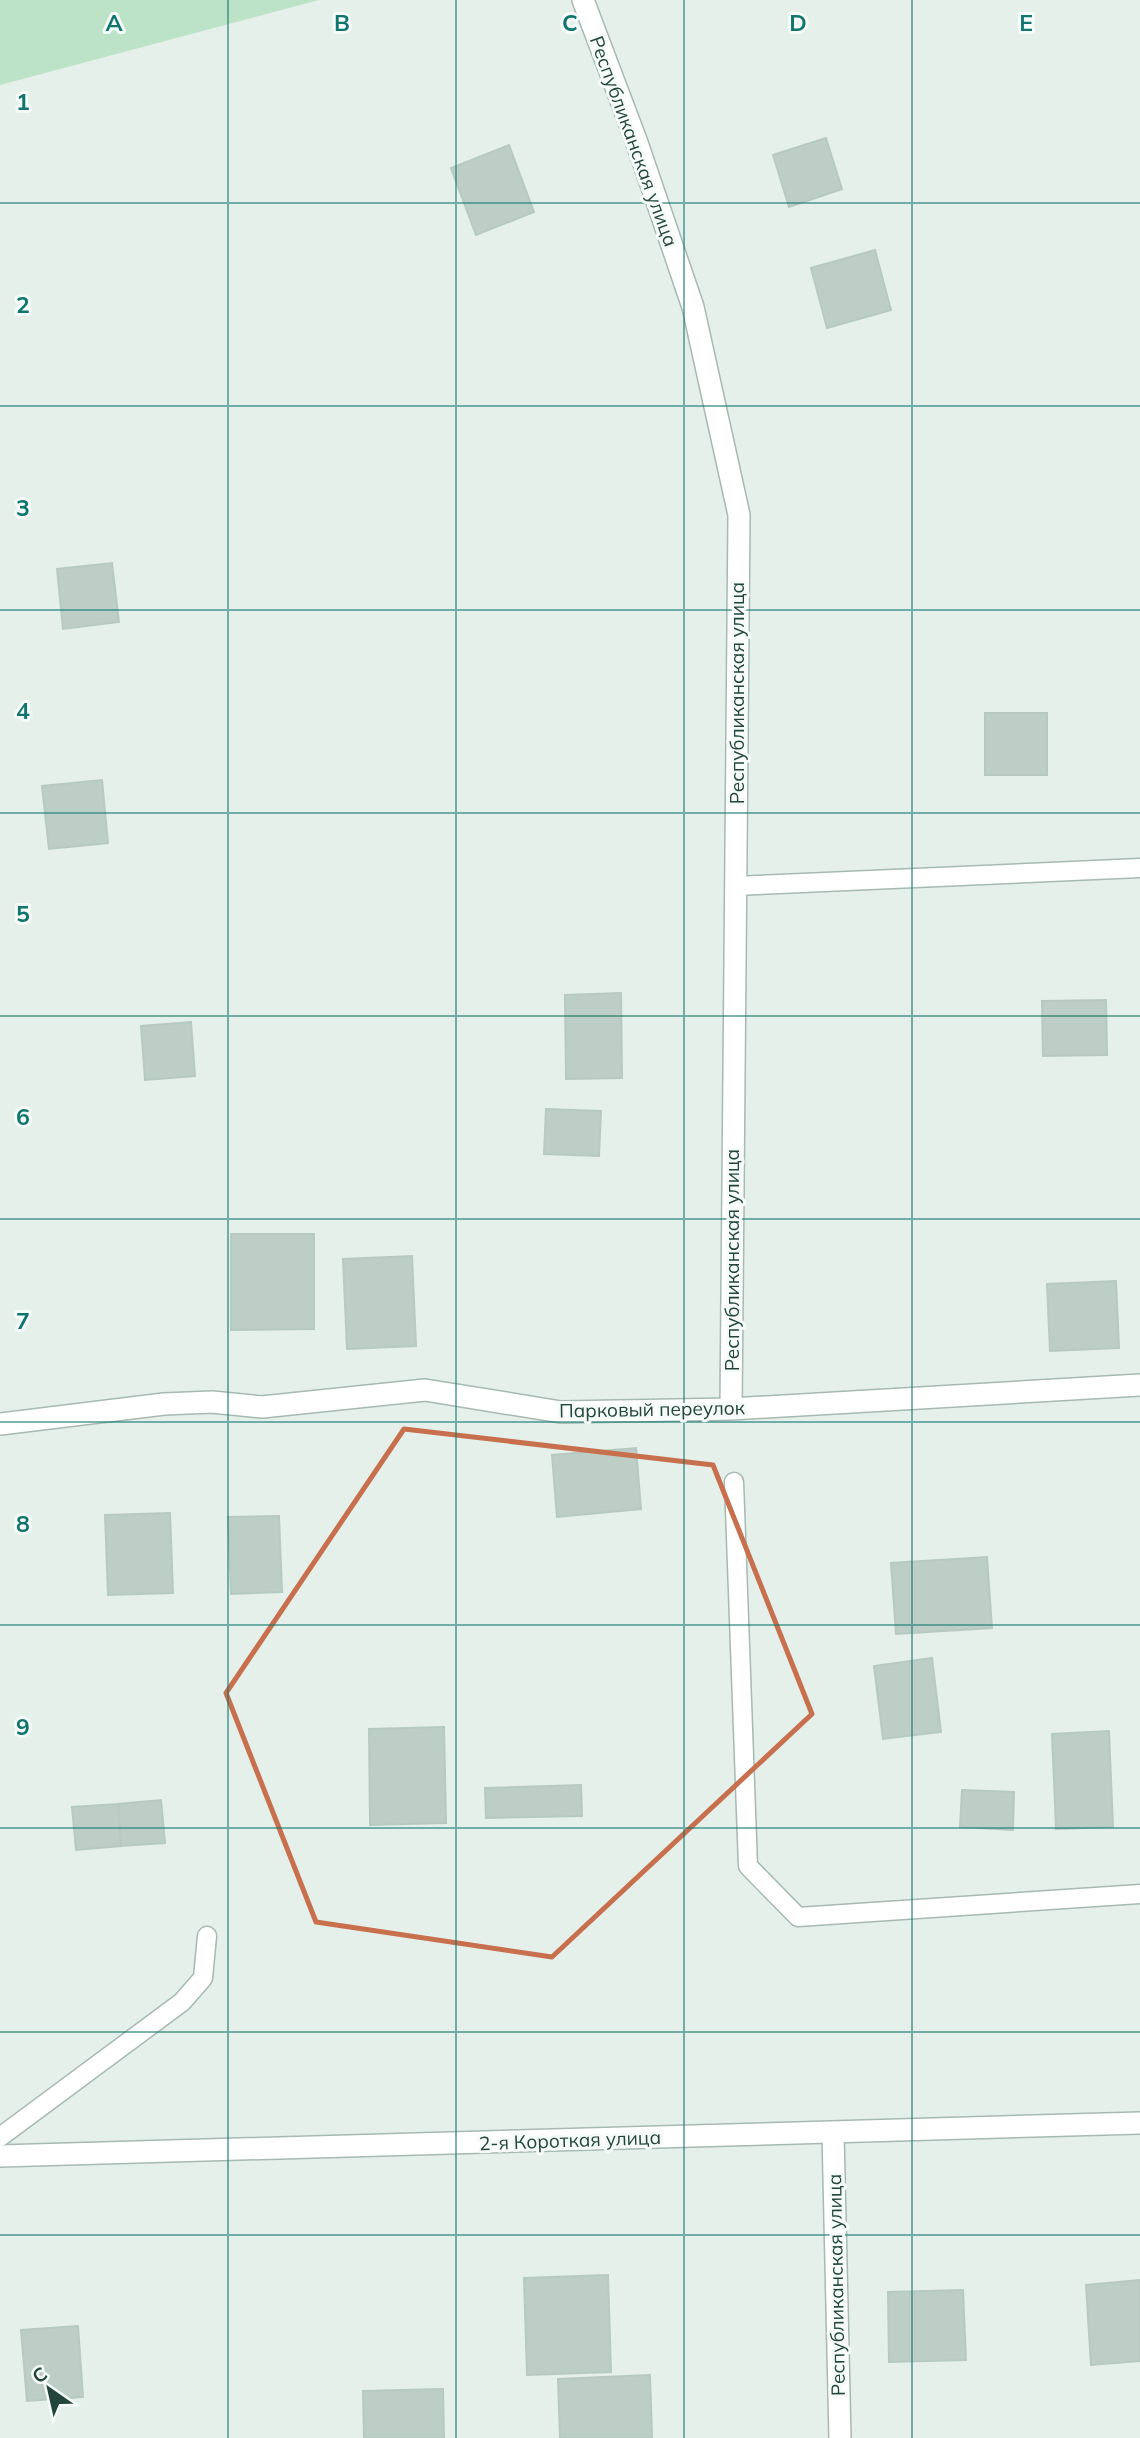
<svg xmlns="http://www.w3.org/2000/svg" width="1140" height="2438" viewBox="0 0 1140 2438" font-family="Mulish,sans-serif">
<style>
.green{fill:#bce3c7}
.building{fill:#bdcec7;stroke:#b6cac2;stroke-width:2}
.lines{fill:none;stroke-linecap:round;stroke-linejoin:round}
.service-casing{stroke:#a6b9b3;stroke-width:21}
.minor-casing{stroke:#a6b9b3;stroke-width:24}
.tertiary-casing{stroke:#a6b9b3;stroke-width:24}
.service{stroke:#fff;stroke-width:18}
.minor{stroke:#fff;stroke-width:21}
.tertiary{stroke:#fff;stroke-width:21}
.marked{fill:none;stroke:#c8704e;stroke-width:5;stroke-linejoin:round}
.grid{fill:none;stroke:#0f766e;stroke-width:2;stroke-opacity:0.55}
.labels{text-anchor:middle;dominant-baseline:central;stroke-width:6;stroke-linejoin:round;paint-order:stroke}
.street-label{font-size:19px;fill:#21453b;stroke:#f6fbf9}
.grid-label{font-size:23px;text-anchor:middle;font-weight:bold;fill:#0f766e;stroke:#f6fbf9;stroke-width:6;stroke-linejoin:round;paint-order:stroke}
</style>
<rect width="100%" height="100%" fill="#e5f0eb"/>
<path class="green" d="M 0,0 L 319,0 L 0,85 Z"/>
<path class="building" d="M 826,138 L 842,189 L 789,207 L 773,155 Z
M 509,145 L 534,212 L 476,235 L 451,168 Z
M 875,250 L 891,310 L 827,328 L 811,268 Z
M 112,563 L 119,622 L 63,629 L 57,569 Z
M 985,713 L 1047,713 L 1047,775 L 985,775 Z
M 102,780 L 108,843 L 49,849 L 42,786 Z
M 621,993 L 622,1078 L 566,1079 L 565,995 Z
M 1106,1000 L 1107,1055 L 1043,1056 L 1042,1001 Z
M 191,1022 L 195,1076 L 145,1080 L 141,1026 Z
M 546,1109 L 601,1111 L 599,1156 L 544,1154 Z
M 231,1234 L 314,1234 L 314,1329 L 231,1330 Z
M 412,1256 L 416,1346 L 347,1349 L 343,1259 Z
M 1116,1281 L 1119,1348 L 1050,1351 L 1047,1284 Z
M 636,1448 L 641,1509 L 557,1517 L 552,1455 Z
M 170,1513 L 173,1593 L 108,1595 L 105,1515 Z
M 279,1516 L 282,1592 L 231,1594 L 228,1517 Z
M 987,1557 L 992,1628 L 896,1634 L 891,1563 Z
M 932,1658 L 941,1732 L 883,1739 L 874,1666 Z
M 444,1727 L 446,1823 L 370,1825 L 369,1729 Z
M 1109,1731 L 1113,1827 L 1056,1829 L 1052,1734 Z
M 581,1785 L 582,1816 L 486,1818 L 485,1788 Z
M 962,1790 L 1014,1792 L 1013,1830 L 960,1827 Z
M 161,1800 L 165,1843 L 121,1846 L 118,1804 Z
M 118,1804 L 121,1846 L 76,1850 L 72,1807 Z
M 608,2275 L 611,2372 L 527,2375 L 524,2278 Z
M 1140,2280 L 1140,2361 L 1091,2365 L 1086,2285 Z
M 963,2290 L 966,2360 L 889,2362 L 888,2292 Z
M 78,2326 L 83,2397 L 27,2401 L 21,2330 Z
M 650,2375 L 652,2438 L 560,2438 L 558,2379 Z
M 443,2389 L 444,2438 L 364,2438 L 363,2391 Z"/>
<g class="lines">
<defs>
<path id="service" d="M 736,886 L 1140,868
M 734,1482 L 748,1866 L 798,1917 L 1140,1894
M 0,2137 L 182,2002 L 203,1978 L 207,1936"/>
<path id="minor" d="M 583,0 L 636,140 L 693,307 L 739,515 L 731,1409
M 0,1424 L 164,1404 L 212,1402 L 262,1407 L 425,1390 L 561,1412 L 731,1409 L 1140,1385
M 833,2133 L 840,2438"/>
<path id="tertiary" d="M 0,2156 L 1140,2123"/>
</defs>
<use href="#service" class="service-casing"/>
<use href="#minor" class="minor-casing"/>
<use href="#tertiary" class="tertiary-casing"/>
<use href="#service" class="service"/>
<use href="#minor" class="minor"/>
<use href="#tertiary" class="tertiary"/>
</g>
<path class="marked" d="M 404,1429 L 713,1465 L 812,1714 L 552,1957 L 316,1922 L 226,1693 Z"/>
<path class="grid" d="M 228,0 L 228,2438M 456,0 L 456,2438M 684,0 L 684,2438M 912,0 L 912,2438M 0,203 L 1140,203M 0,406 L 1140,406M 0,610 L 1140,610M 0,813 L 1140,813M 0,1016 L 1140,1016M 0,1219 L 1140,1219M 0,1422 L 1140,1422M 0,1625 L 1140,1625M 0,1828 L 1140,1828M 0,2032 L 1140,2032M 0,2235 L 1140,2235"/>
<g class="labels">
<g class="street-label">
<text transform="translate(634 141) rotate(70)">Республиканская улица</text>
<text transform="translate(737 693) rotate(-90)">Республиканская улица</text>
<text transform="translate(732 1260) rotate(-90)">Республиканская улица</text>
<text transform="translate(652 1409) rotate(-1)">Парковый переулок</text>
<text transform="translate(570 2140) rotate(-2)">2-я Короткая улица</text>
<text transform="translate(836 2285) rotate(-91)">Республиканская улица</text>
</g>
</g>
<g class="grid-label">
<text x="114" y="31">A</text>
<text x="342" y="31">B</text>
<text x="570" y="31">C</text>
<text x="798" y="31">D</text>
<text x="1026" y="31">E</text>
<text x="23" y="110">1</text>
<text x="23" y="313">2</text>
<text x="23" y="516">3</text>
<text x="23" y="719">4</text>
<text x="23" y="922">5</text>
<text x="23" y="1125">6</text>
<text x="23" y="1329">7</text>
<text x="23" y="1532">8</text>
<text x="23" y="1735">9</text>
</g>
<g transform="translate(49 2389) rotate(326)" stroke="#f6fbf9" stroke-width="5" paint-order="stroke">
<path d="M0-5L12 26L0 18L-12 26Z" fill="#21453b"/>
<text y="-10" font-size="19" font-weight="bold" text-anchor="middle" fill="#21453b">С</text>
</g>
</svg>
